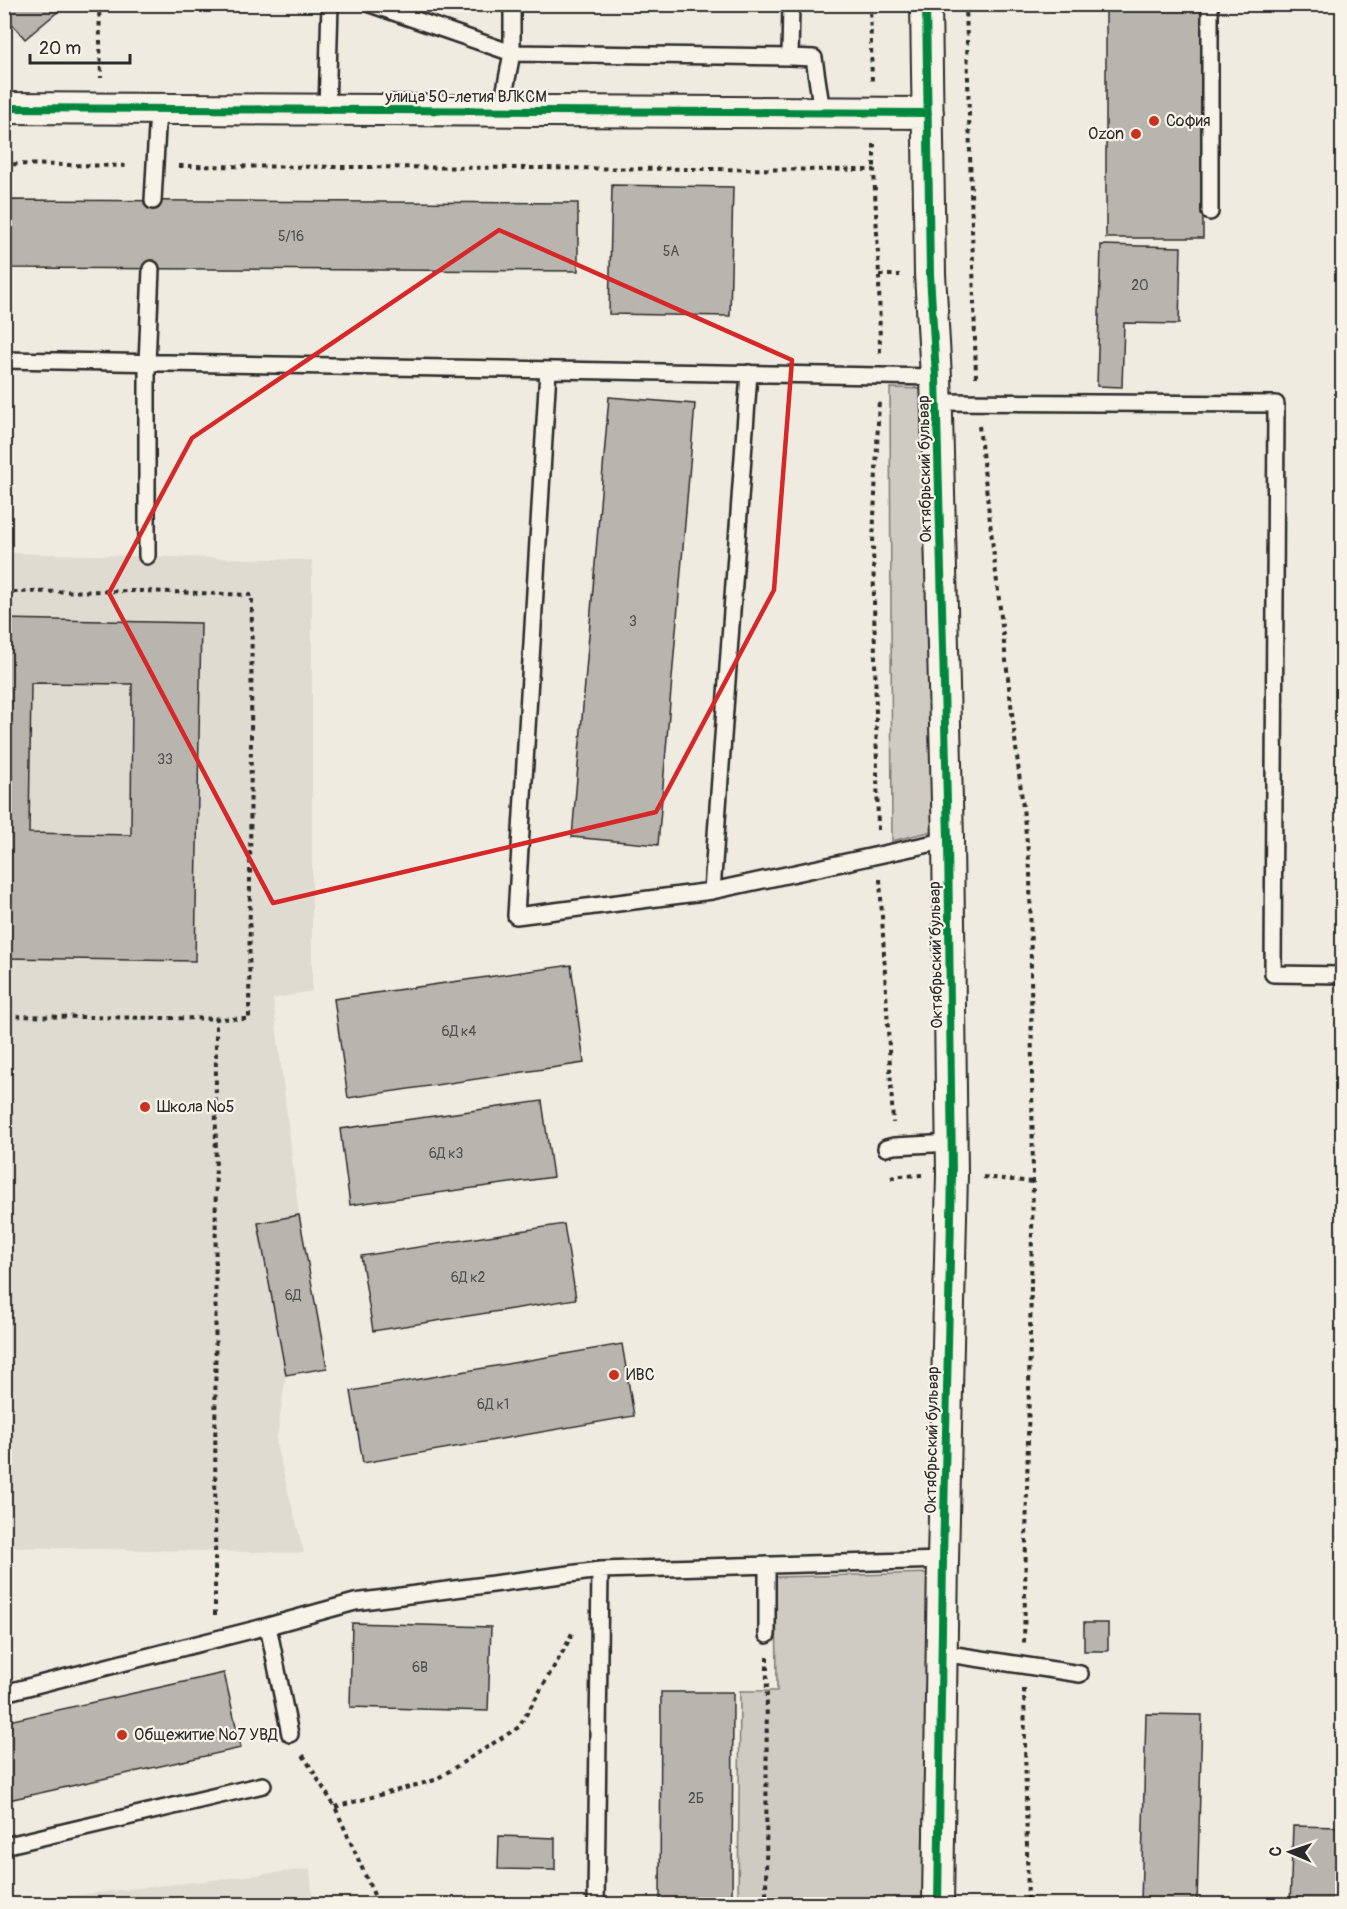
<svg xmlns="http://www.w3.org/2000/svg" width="1347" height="1909" viewBox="0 0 1347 1909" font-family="Pangolin,sans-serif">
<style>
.built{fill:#dedbd1}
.green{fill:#cfcbc2;stroke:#7d7b76;stroke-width:1.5}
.building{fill:#b8b5ae;stroke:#2b2b2b;stroke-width:1.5;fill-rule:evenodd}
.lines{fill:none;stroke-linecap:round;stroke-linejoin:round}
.lane-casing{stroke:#2b2b2b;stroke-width:20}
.street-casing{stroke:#2b2b2b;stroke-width:34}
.path{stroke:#2b2b2b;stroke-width:4;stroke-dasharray:4.5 4.5;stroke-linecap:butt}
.lane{stroke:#f7f3e8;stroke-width:15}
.street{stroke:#f7f3e8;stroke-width:30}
.cycleway-casing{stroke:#f7f3e8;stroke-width:11}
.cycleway{stroke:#00873e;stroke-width:8}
.marked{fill:none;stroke:#d62828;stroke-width:4.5;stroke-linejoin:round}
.poi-dot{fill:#c8321e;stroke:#f7f3e8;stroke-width:2}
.labels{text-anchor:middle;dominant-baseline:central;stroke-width:4.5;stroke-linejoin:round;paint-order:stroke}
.number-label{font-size:14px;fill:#4e4e4c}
.street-label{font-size:16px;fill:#2b2b2b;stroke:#f7f3e8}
.poi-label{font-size:16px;fill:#2b2b2b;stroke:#f7f3e8;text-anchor:start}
</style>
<rect width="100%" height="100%" fill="#efebe0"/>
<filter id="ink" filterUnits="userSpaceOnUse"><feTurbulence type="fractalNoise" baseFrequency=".0167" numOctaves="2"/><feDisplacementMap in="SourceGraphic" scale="12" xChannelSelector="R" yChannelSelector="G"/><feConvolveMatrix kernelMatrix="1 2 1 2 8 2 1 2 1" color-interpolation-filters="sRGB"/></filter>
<g filter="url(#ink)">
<path class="built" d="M 5,553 L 312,560 L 312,991 L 273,999 L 299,1215 L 258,1223 L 286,1375 L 276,1444 L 304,1553 L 5,1547 Z
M 310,1869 L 313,1904 L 5,1904 L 5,1903 Z"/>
<path class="green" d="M 890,388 L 926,389 L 937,830 L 892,841 Z
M 933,1573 L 928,1904 L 738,1904 L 740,1691 L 777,1691 L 776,1577 Z"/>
<path class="building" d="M 4,4 L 67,4 L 25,39 L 4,14 Z
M 540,4 L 704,4 L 704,11 Z
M 1106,4 L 1203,4 L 1203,238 L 1106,238 Z
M 612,185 L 733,187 L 730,316 L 609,314 Z
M 4,200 L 578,203 L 578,271 L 4,268 Z
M 1101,245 L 1181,247 L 1179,324 L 1124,323 L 1122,387 L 1097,386 Z
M 609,397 L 695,404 L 658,845 L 572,837 Z
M 4,619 L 201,623 L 195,961 L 4,958 ZM 31,683 L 132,684 L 131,835 L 29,833 Z
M 571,965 L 584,1063 L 348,1098 L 334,999 Z
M 542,1101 L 553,1177 L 350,1205 L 340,1129 Z
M 299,1215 L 327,1368 L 286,1375 L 258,1223 Z
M 564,1224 L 576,1299 L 373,1331 L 361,1256 Z
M 622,1344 L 634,1416 L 363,1463 L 351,1391 Z
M 352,1623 L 491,1627 L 488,1711 L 350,1707 Z
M 1084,1623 L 1108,1623 L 1108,1651 L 1084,1651 Z
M 224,1673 L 241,1748 L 4,1801 L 4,1722 Z
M 661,1692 L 733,1692 L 732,1904 L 660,1904 Z
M 1146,1714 L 1202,1715 L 1197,1904 L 1141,1904 Z
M 1293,1826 L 1342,1827 L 1342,1904 L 1290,1904 Z
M 499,1836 L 555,1838 L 555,1870 L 498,1869 Z"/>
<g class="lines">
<defs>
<path id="lane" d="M 370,4 L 512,53 L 790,57
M 791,4 L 790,57 L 814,58 L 822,112
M 327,110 L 330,4
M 501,111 L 512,53 L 512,4
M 153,201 L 158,109
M 1210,212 L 1210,4
M 4,360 L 936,377
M 548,370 L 516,916 L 712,891 L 749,373
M 936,402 L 1276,404 L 1273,974 L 1342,975
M 147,556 L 147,363 L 151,269
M 712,891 L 948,840
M 886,1148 L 894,1146 L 952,1143
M 767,1565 L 767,1635
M 268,1626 L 355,1602 L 600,1570
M 942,1653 L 1080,1674
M 4,1693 L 268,1626 L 290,1734
M 4,1846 L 263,1785
M 596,1904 L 600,1570 L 943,1560"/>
<path id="street" d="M 926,4 L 930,274 L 936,377 L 948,840 L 952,1174 L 943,1560 L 938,1904
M 4,108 L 928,113"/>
</defs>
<use href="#lane" class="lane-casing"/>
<use href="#street" class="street-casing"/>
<path class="path" d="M 99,4 L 101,78
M 870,4 L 872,83
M 966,4 L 976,377
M 874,144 L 874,170
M 4,164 L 130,166
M 179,166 L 874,170 L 879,275 L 880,353
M 879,275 L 900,275
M 979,426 L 1030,869 L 1033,1182 L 1024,1643
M 4,592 L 144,591 L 252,595 L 249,1019 L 4,1016
M 878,830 L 873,542 L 879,399
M 880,879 L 893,1123
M 983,1177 L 1033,1182
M 891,1178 L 899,1176 L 922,1175
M 215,1615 L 216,1019
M 1024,1689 L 1028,1904
M 303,1755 L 335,1807 L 378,1904
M 335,1807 L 435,1780 L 519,1727 L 566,1646 L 573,1631
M 766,1904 L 767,1657"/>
<use href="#lane" class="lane"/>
<use href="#street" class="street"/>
<defs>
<path id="cycleway" d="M 926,4 L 930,274 L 936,377 L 948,840 L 952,1174 L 943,1560 L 938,1904
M 4,108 L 928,113"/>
</defs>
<use href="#cycleway" class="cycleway-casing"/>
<use href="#cycleway" class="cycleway"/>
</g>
</g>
<path class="marked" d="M 499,230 L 792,360 L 774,590 L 656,812 L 273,903 L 109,593 L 192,438 Z"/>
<g class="poi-dot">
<circle cx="1154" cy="121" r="6"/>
<circle cx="1136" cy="134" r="6"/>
<circle cx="145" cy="1107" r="6"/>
<circle cx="614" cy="1375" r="6"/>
<circle cx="122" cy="1735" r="6"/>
</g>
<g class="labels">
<g class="number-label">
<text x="291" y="236">5/16</text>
<text x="671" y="251">5А</text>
<text x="1140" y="285">20</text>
<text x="633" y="621">3</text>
<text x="165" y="759">33</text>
<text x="459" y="1031">6Д к4</text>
<text x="446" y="1153">6Д к3</text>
<text x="468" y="1277">6Д к2</text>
<text x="293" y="1295">6Д</text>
<text x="493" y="1404">6Д к1</text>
<text x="420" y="1667">6В</text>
<text x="696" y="1798">2Б</text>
</g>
<g class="street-label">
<text x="466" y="97">улица 50-летия ВЛКСМ</text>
<text transform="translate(925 469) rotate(-91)">Октябрьский бульвар</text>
<text transform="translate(936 955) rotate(-91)">Октябрьский бульвар</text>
<text transform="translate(932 1440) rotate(-89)">Октябрьский бульвар</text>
</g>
<g class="poi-label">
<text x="1166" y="121">София</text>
<text x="1124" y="134" text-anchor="end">Ozon</text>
<text x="157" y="1107">Школа №5</text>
<text x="626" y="1375">ИВС</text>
<text x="134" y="1735">Общежитие №7 УВД</text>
</g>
</g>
<rect width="1347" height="1909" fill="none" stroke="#f7f3e8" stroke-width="24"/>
<rect x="12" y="12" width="1323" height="1885" fill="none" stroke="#2b2b2b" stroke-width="2" filter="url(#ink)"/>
<g transform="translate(1290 1852) rotate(272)" stroke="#f7f3e8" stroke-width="4.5" paint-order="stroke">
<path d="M0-4.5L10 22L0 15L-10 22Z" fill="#2b2b2b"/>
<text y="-9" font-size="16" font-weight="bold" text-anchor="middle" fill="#2b2b2b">С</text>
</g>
<path d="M30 54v9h100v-9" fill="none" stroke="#2b2b2b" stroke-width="3"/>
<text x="39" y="54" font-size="18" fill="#2b2b2b" stroke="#f7f3e8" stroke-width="4.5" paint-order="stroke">20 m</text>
</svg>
